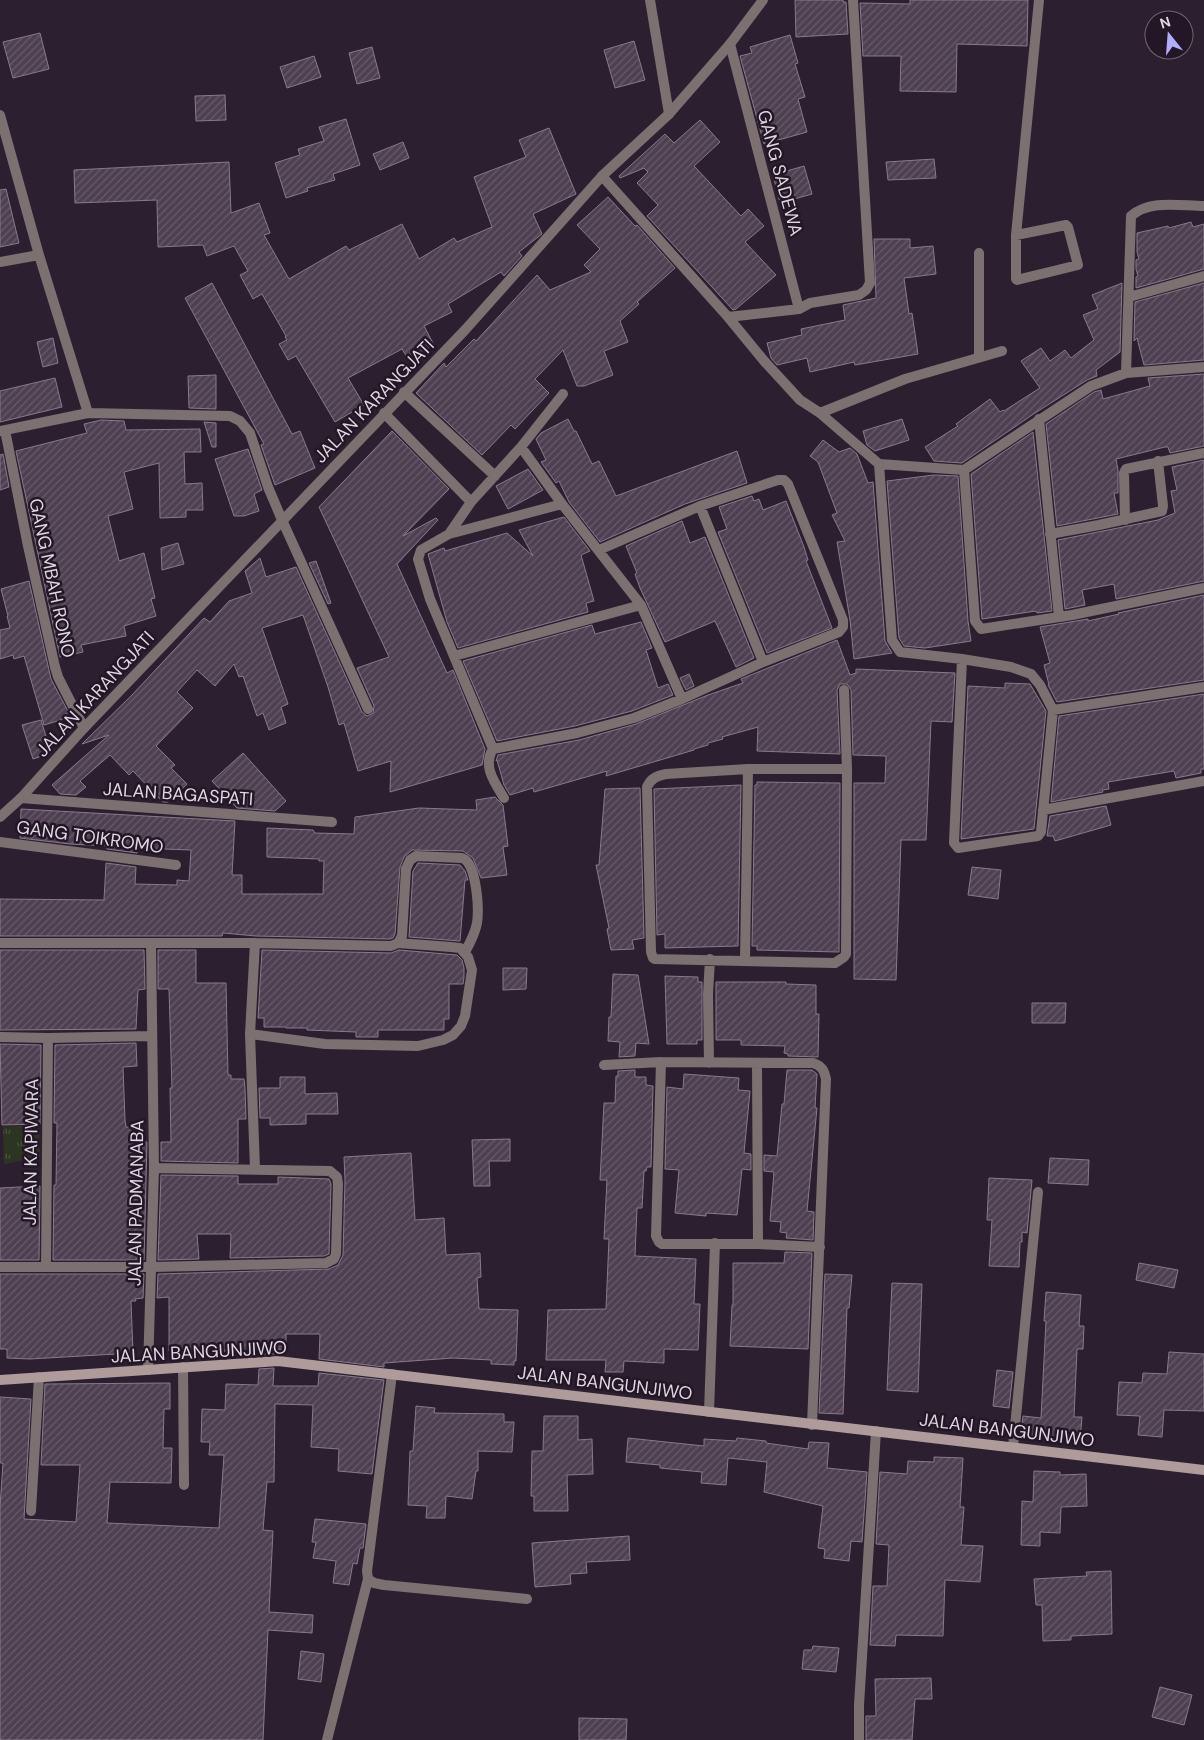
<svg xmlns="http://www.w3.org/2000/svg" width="1204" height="1740" viewBox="0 0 1204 1740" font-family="'DM Sans',sans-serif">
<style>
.grass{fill:url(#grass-tufts)}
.building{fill:url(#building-hatch);stroke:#88798c}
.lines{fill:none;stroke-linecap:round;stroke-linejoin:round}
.service{stroke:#7c7070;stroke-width:10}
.minor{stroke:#7c7070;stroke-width:10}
.tertiary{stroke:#7c7070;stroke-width:10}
.secondary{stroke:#ae9b9a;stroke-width:10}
.labels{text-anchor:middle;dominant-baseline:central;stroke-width:5;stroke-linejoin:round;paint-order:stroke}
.street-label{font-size:18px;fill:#ded6e0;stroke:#231726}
</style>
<defs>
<pattern id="grass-tufts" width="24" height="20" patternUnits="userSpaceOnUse" patternTransform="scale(1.25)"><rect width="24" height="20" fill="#2c3521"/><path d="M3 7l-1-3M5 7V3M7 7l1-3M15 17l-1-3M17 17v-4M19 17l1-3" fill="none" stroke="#4a5241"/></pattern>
<pattern id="building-hatch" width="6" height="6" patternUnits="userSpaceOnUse" patternTransform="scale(1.25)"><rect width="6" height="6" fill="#4e4051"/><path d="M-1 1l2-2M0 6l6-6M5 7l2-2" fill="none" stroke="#675b6a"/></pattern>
</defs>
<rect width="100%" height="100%" fill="#2c2030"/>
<path class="grass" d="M 39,1125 L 40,1157 L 4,1164 L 3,1127 Z"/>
<path class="building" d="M 795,0 L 843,0 L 843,2 L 846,2 L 848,34 L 796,37 Z
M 910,0 L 1028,0 L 1027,46 L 957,44 L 956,92 L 900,91 L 901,56 L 863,56 L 860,3 L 910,4 Z
M 40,33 L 49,69 L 13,78 L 3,42 Z
M 790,35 L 798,63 L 795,64 L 805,97 L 798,99 L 807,132 L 764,144 L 740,56 L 752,53 L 750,47 Z
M 634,41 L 645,80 L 615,88 L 604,50 Z
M 372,47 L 380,78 L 357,84 L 349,53 Z
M 314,56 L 321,77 L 287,88 L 280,67 Z
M 225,95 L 226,120 L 196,121 L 195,96 Z
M 346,119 L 360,165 L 333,174 L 335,180 L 307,188 L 308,191 L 286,198 L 275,163 L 300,155 L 298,149 L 324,141 L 319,127 Z
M 700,120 L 720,142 L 694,166 L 741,216 L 748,209 L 764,226 L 745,242 L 776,275 L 736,309 L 733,310 L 647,216 L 658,205 L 637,183 L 648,172 L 644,168 L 620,178 L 619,176 L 665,134 L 674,143 Z
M 549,128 L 576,194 L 533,214 L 542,234 L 519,252 L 522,256 L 504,276 L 501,272 L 448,304 L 452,312 L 424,326 L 434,345 L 408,359 L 402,349 L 348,378 L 364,405 L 335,422 L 296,356 L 288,360 L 279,344 L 287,340 L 285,337 L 286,336 L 262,294 L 253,299 L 240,275 L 248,271 L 234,246 L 207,256 L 203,245 L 158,247 L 157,200 L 75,203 L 74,170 L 229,162 L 231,213 L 259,203 L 270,233 L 264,235 L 289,279 L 346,246 L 349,250 L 402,224 L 419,259 L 454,238 L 457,242 L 492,227 L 474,177 L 526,157 L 519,140 Z
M 403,142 L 409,158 L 380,170 L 373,154 Z
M 934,159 L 936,178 L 888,180 L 886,162 Z
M 804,166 L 812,194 L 780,203 L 773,175 Z
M 6,189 L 19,243 L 0,247 L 0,190 Z
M 608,197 L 635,226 L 637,225 L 675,268 L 637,302 L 639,304 L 620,321 L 628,342 L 604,351 L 613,375 L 584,386 L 577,386 L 563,350 L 535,379 L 549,393 L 515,429 L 511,425 L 482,455 L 416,393 L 444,363 L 446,367 L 474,339 L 476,341 L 537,275 L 550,290 L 591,272 L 584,265 L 600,249 L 577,225 Z
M 1191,222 L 1193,227 L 1204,224 L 1204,269 L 1136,288 L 1136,277 L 1138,276 L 1136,269 L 1136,260 L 1139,259 L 1137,252 L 1137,233 L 1168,226 L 1169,228 Z
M 874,239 L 910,239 L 910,248 L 933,246 L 936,274 L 904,278 L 909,314 L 912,313 L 918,354 L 855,365 L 854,362 L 810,372 L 807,358 L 777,365 L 771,358 L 767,343 L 802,335 L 801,329 L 845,320 L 843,305 L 876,298 Z
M 212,283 L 292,434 L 300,431 L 315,468 L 275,485 L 261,445 L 264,444 L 185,298 Z
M 1122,283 L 1120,352 L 1096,370 L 1097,376 L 1087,380 L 1035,413 L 962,463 L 934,461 L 925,447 L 958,426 L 956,424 L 990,399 L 1000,412 L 1003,410 L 1004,411 L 1040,388 L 1021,361 L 1041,348 L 1050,361 L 1065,350 L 1071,358 L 1094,340 L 1083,315 L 1098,309 L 1092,295 Z
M 1204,283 L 1204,360 L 1144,365 L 1137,338 L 1134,341 L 1135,302 Z
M 53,338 L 58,363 L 43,367 L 37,342 Z
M 1204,374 L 1204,446 L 1170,453 L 1168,447 L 1165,447 L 1116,459 L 1118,470 L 1118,493 L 1114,493 L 1118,514 L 1057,526 L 1046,424 L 1094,392 L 1101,390 L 1103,399 L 1150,386 L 1148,378 Z
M 216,375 L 216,409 L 189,408 L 188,376 Z
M 55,378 L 62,407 L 0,422 L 0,391 Z
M 568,419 L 574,431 L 576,431 L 592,464 L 599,461 L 616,496 L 737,451 L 747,483 L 685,504 L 600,542 L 569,502 L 559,481 L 556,483 L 541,462 L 546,460 L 536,439 L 541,433 Z
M 902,419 L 909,440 L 875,451 L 867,445 L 863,431 Z
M 101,420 L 124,421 L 126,430 L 200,429 L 201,452 L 184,452 L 185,484 L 202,483 L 203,510 L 186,510 L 186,517 L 160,518 L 159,463 L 124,472 L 133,509 L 108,516 L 119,561 L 144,553 L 155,598 L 151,599 L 156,616 L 124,626 L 126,636 L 81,645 L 83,652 L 60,657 L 16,451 L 87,433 L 84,424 Z
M 204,422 L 216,423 L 216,447 L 212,447 Z
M 392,431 L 449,489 L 403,536 L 436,518 L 438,520 L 397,564 L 447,673 L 453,670 L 485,749 L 482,765 L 390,792 L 391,761 L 358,771 L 344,723 L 339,725 L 328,687 L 303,615 L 262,628 L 288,704 L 281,707 L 286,723 L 269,730 L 263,713 L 257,716 L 243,676 L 239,677 L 234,664 L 215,686 L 197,670 L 177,692 L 193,708 L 156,746 L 175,765 L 171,768 L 187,784 L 168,802 L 163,802 L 133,771 L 129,775 L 110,755 L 80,781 L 86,787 L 76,795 L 60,794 L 52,785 L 109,735 L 82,744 L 132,695 L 204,618 L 210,622 L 229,601 L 252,593 L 245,571 L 260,558 L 266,577 L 296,567 L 362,712 L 367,716 L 373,713 L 374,706 L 357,668 L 389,657 L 319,507 Z
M 1033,432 L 1052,611 L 1037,613 L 1036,611 L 982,619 L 971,474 Z
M 823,440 L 839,452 L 850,448 L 857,454 L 868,483 L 873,482 L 885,641 L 892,653 L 854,659 L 850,620 L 837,542 L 845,541 L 832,515 L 837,513 L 818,462 L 810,456 Z
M 248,449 L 262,490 L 254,494 L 259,511 L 244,516 L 234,516 L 215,459 Z
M 3,454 L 9,487 L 0,490 L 0,455 Z
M 1204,460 L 1204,581 L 1116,599 L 1114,584 L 1082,590 L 1085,605 L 1065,609 L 1058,540 L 1158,520 L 1175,513 L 1171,491 L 1177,490 L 1172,467 Z
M 528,469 L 543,490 L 508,509 L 496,486 Z
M 934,475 L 958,476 L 968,621 L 971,641 L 925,648 L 904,646 L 899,638 L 887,481 Z
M 752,496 L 754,501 L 759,499 L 763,510 L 786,501 L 804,547 L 808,560 L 806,561 L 832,628 L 767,653 L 718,532 L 727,529 L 719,507 Z
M 564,517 L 590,551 L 581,555 L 594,601 L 586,603 L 588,612 L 458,648 L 447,622 L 428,554 L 444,548 L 445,551 L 507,533 L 533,556 L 519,530 Z
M 682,521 L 690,543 L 705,537 L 754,658 L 736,667 L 715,621 L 665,642 L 640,588 L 635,574 L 637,573 L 626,546 Z
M 178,543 L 184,564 L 162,570 L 161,548 Z
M 316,561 L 331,603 L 328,604 L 309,563 Z
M 29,581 L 51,679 L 71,717 L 44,725 L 24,656 L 14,659 L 13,655 L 0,659 L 0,630 L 10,628 L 7,616 L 8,616 L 1,589 Z
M 1204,595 L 1204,680 L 1057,702 L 1048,685 L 1049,685 L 1044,665 L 1050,663 L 1040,627 L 1088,619 L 1088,621 L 1119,614 L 1118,613 Z
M 641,622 L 652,648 L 646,650 L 658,688 L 668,684 L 673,695 L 632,711 L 575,726 L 497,741 L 463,661 L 592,625 L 595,634 Z
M 837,640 L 850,675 L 856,673 L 856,669 L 955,673 L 952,722 L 931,721 L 926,840 L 901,840 L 896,980 L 854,979 L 854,783 L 885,783 L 886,756 L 853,755 L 851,690 L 847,684 L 840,684 L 837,690 L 840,754 L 757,751 L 758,727 L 722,737 L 723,739 L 708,743 L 708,745 L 694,749 L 694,750 L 606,776 L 607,771 L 534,792 L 533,788 L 510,795 L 504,785 L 497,760 L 496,761 L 498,755 L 579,740 L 636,724 L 708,695 L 743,683 L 741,679 Z
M 689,674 L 694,686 L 686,690 L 680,678 Z
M 1005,683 L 1030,684 L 1046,711 L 1034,829 L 961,839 L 968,686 L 1005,688 Z
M 1204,694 L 1204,769 L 1201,769 L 1201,773 L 1176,778 L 1174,771 L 1108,782 L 1109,789 L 1102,790 L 1103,792 L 1051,802 L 1059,716 Z
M 41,720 L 51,753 L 33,759 L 22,725 Z
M 243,753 L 286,801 L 275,811 L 237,808 L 212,781 Z
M 757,782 L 840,783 L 839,952 L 757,950 L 757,946 L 752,946 L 755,785 L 757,785 Z
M 741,785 L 738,946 L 665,948 L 665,934 L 657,935 L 654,789 Z
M 640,788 L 644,938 L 632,940 L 634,949 L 611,950 L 607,929 L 609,928 L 596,865 L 599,865 L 605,789 Z
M 495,797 L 503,805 L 508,846 L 503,847 L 507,875 L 481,878 L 473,858 L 463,851 L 412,850 L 404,857 L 400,867 L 395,934 L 393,938 L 390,939 L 256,936 L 223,933 L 222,936 L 0,936 L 0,899 L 104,900 L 106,863 L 136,867 L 135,884 L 177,885 L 177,880 L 189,881 L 191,850 L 138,848 L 137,853 L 107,849 L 107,846 L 70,844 L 20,838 L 21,809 L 235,821 L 232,875 L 242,875 L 242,894 L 323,894 L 324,861 L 319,861 L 319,859 L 267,857 L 267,828 L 313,830 L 315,833 L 354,834 L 355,817 L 419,808 L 477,810 L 476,800 Z
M 1106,806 L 1111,825 L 1055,841 L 1053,836 L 1047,836 L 1050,816 Z
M 418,863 L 460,865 L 465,871 L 468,880 L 465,880 L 460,941 L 409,937 L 413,871 Z
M 972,867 L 1001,870 L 998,899 L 968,895 Z
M 0,950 L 144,950 L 145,989 L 138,990 L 136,1029 L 0,1030 Z
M 158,950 L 196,950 L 196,983 L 226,983 L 228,1075 L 231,1075 L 231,1079 L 244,1079 L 245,1088 L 246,1119 L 238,1119 L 238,1163 L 161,1161 L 161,1142 L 171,1142 L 170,1088 L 172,1088 L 169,989 L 158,989 Z
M 262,950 L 391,953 L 399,950 L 457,955 L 462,960 L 464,968 L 464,977 L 463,984 L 449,984 L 449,1019 L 444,1019 L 444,1030 L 378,1030 L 378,1037 L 356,1037 L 356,1032 L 307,1030 L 307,1028 L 286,1028 L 286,1027 L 264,1027 L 264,1018 L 258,1018 Z
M 503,968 L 527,968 L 526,989 L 503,990 Z
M 613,974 L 638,975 L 649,1044 L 636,1043 L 635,1056 L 619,1057 L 620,1042 L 608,1041 L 609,1017 L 611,1017 Z
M 665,976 L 698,977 L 698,982 L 702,982 L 702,1040 L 697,1040 L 697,1044 L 667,1044 Z
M 716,982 L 786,982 L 786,984 L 816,985 L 816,1014 L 819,1014 L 818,1057 L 788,1056 L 788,1054 L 784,1053 L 785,1046 L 741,1045 L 741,1040 L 716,1040 Z
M 1032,1003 L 1066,1003 L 1065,1023 L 1032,1023 Z
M 136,1043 L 137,1066 L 123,1067 L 125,1120 L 126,1127 L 137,1128 L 137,1142 L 147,1142 L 144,1260 L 53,1260 L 54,1185 L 56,1185 L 57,1123 L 54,1123 L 55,1045 Z
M 0,1044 L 41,1045 L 40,1124 L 2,1125 Z
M 635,1070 L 635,1077 L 646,1077 L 646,1085 L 653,1086 L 651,1167 L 647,1167 L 646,1171 L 644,1171 L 642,1208 L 637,1208 L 635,1256 L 696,1259 L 694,1304 L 700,1304 L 698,1350 L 664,1349 L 664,1363 L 624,1361 L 623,1372 L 605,1372 L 606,1360 L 546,1360 L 548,1310 L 606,1309 L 609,1239 L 604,1239 L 607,1180 L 600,1180 L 604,1103 L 615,1103 L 616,1076 L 618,1076 L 618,1071 Z
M 787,1070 L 812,1070 L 817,1074 L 815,1108 L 817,1108 L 807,1211 L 814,1212 L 813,1240 L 786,1238 L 787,1233 L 780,1232 L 781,1222 L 770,1221 L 774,1172 L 764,1171 L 764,1155 L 777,1156 L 782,1104 L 784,1104 Z
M 684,1074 L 739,1078 L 738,1090 L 750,1091 L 744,1153 L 751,1154 L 751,1170 L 742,1169 L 737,1215 L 706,1213 L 706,1216 L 675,1213 L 679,1170 L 665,1169 L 667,1087 L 683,1089 Z
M 280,1077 L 305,1077 L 305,1094 L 337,1093 L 338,1114 L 306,1114 L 306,1124 L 270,1125 L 270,1118 L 260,1118 L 259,1088 L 280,1088 Z
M 510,1139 L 510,1161 L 489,1161 L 490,1186 L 474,1186 L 472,1140 Z
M 411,1153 L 415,1220 L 444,1218 L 446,1255 L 480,1253 L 481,1277 L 477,1278 L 479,1309 L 518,1310 L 516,1361 L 514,1361 L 514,1365 L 491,1364 L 491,1360 L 453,1358 L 384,1363 L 384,1367 L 319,1359 L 320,1334 L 286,1334 L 286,1349 L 274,1350 L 274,1354 L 259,1355 L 259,1351 L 169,1351 L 169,1297 L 157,1298 L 158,1274 L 329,1269 L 338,1265 L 343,1255 L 345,1180 L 344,1157 Z
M 1050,1158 L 1089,1160 L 1088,1185 L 1048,1183 Z
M 161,1175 L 238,1176 L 238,1184 L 278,1184 L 278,1177 L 329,1179 L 331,1184 L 329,1254 L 324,1256 L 230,1258 L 231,1234 L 197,1234 L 199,1259 L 158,1260 Z
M 989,1178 L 1032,1180 L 1027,1233 L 1022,1232 L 1022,1242 L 1020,1242 L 1019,1267 L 989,1266 L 992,1220 L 987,1220 Z
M 40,1186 L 39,1260 L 0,1260 L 0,1188 Z
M 785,1252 L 812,1253 L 808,1349 L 730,1346 L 732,1305 L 733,1305 L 733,1263 L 784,1263 Z
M 1139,1263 L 1178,1270 L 1174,1288 L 1136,1280 Z
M 0,1274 L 144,1274 L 143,1298 L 135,1299 L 136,1301 L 131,1301 L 133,1353 L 30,1359 L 7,1358 L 7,1349 L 0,1349 Z
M 825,1274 L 852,1275 L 849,1308 L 847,1308 L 843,1414 L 819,1413 Z
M 892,1283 L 922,1284 L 918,1392 L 887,1390 Z
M 1046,1292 L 1081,1295 L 1079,1326 L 1084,1326 L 1083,1349 L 1077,1349 L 1074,1417 L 1082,1417 L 1080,1440 L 1021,1435 L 1023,1416 L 1041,1418 L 1046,1321 L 1044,1321 Z
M 1169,1352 L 1204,1354 L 1204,1411 L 1164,1410 L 1162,1437 L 1138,1435 L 1140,1416 L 1117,1415 L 1119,1382 L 1142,1383 L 1143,1373 L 1167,1374 Z
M 274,1368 L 273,1386 L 318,1386 L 319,1373 L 384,1380 L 372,1474 L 338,1471 L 339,1449 L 311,1447 L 313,1405 L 275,1404 L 274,1482 L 267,1482 L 263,1530 L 273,1531 L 269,1612 L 313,1615 L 312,1633 L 268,1630 L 263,1740 L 0,1740 L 0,1507 L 3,1463 L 0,1463 L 0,1397 L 31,1399 L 24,1519 L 76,1522 L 80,1465 L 41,1465 L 45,1384 L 170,1383 L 170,1409 L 164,1409 L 163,1448 L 172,1448 L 171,1483 L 110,1482 L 107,1523 L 219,1528 L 224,1455 L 209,1455 L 210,1442 L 201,1442 L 202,1409 L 225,1410 L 226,1384 L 258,1385 L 259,1369 Z
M 997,1370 L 1013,1372 L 1009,1408 L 993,1406 Z
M 416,1406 L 435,1408 L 434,1413 L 504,1414 L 504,1422 L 514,1422 L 512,1452 L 478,1451 L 478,1471 L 476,1471 L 472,1499 L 446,1496 L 445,1518 L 426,1518 L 427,1506 L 408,1505 L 410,1451 L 413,1451 Z
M 544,1416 L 578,1416 L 578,1440 L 592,1439 L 593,1474 L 567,1475 L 568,1511 L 534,1511 L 534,1496 L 531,1496 L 532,1451 L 543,1451 Z
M 628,1438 L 704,1446 L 704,1439 L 736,1441 L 737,1438 L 766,1441 L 766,1443 L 808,1449 L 809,1442 L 829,1443 L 827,1468 L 867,1472 L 862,1542 L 851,1541 L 849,1561 L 824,1558 L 825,1549 L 818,1548 L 823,1506 L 764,1492 L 767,1462 L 728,1458 L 726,1485 L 701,1483 L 702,1472 L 660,1468 L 660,1465 L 626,1462 Z
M 934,1457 L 963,1458 L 960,1507 L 964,1507 L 961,1545 L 983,1546 L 980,1582 L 945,1580 L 943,1636 L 896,1635 L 895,1646 L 870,1645 L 873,1586 L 887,1586 L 889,1545 L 876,1544 L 880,1472 L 907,1474 L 908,1461 L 934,1462 Z
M 1034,1471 L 1060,1472 L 1060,1475 L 1086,1474 L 1087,1506 L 1061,1507 L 1060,1533 L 1040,1532 L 1040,1546 L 1021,1545 L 1022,1501 L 1033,1502 Z
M 315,1519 L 366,1524 L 363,1548 L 360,1548 L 357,1564 L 353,1563 L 349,1585 L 333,1583 L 336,1561 L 313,1558 L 316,1542 L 312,1542 Z
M 629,1536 L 630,1560 L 586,1562 L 587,1573 L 570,1574 L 571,1584 L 535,1587 L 532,1543 Z
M 1111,1571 L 1112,1634 L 1071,1636 L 1071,1640 L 1043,1641 L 1042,1605 L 1036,1605 L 1034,1579 L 1087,1576 L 1086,1572 Z
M 813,1646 L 839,1648 L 836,1672 L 802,1669 L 804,1650 L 812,1650 Z
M 301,1651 L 324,1654 L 321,1682 L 298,1679 Z
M 931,1678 L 932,1699 L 915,1699 L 912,1740 L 866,1740 L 866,1716 L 876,1716 L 875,1679 Z
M 1160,1687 L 1192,1695 L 1184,1725 L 1152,1717 Z
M 579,1718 L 627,1719 L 626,1740 L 579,1740 Z"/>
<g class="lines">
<path class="service" d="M 650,0 L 669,114
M 0,115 L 39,255
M 0,262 L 39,255 L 88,413 L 230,416 L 240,421 L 250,433 L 268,487 L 282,520 L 368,709
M 5,430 L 28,546 L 55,667 L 58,677 L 84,728
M 0,431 L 88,413
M 21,798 L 332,822
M 0,842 L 176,865
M 406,869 L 410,860 L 416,856 L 462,858 C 477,862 479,910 477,923 C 475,934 470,943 465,952
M 183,1367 L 184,1485
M 1013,1447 L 1038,1192
M 31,1511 L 39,1377"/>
<path class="minor" d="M 730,44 L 799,309
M 602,176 L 728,317 L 765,362 L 800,400 L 820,413 L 879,464 L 892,640 L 900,652 L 962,659 L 1011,667 L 1031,674 L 1040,685 L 1053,710 L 1204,687
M 1016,235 L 1066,225 L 1068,227 L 1078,265 L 1017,280 L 1016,279 L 1016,235 L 1039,0
M 1129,297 L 1204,276
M 728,317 L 799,309 L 810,303 L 859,295 L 866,290 L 870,283 L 853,0
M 979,357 L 979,253
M 1126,373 L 1131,216 C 1150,199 1181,206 1204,206
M 404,392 L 495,476
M 384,413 L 471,502
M 820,413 L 905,379 L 1002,351
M 1039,419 L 1059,617
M 521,447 L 562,504 L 641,605 L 682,699
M 879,464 L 964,470 L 1091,386 L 1126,373 L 1204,367
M 964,470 L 975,621 L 981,629 L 1072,615 L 1204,588
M 700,506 L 763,662
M 1125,520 L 1124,473 L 1126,469 L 1204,453
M 449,534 L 471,502 L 521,447 L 563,394
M 1050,534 L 1099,525 L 1162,511 L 1163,506 L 1158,461
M 454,656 L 641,605
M 962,659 L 954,843 L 958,848 L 1038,836 L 1041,832 L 1053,710
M 844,690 L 847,769 L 846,954 L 844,957 L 835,963 L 655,959 L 653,958 L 651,952 L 647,787 C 651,778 657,776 666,774 L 748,769 L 847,769
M 493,749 L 577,733 L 634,718 L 682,699 L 763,662 L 839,632 L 843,627 L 843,620 L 788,484 L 784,480 L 778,480 L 700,506 L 599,550
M 493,749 L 430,599 L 418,559 L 421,550 L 449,534 L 562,504
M 493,749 C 482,766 495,783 504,798
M 1043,810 L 1204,781
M 0,943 L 255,943 L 391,946 L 398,943 L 402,936 L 406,869
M 255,943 L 250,1034 L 325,1044 L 418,1046 L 443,1040 L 453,1035 L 461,1026 L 465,1016 L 472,970 L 468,957 L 460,948 L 451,947 L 398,943
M 745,960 L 748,769
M 250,1034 L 255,1169
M 0,1037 L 48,1038 L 151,1036
M 661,1062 L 656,1236 L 659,1242 L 662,1244 L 758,1244 L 757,1063
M 709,1063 L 708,994 L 710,959
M 604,1065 L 661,1062 L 813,1063 C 822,1066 824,1070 826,1079 L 812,1425
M 758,1244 L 820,1247
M 0,1267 L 152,1267 L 326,1263 L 334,1259 L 336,1254 L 338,1184 L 337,1177 L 330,1171 L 154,1168
M 46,1267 L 48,1038
M 148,1370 L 154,1168 L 151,943
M 392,1374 L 367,1571 L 368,1579 L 374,1583 L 384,1585 L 527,1599
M 709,1412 L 715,1243
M 327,1740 L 368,1579
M 859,1740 L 859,1705 L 876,1431"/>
<path class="tertiary" d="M 0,817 L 21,798 L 84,728 L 465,330 L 602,176 L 669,114 L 730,44 L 763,0"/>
<path class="secondary" d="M 0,1380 L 278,1361 L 1204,1470"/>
</g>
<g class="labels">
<g class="street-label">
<text transform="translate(780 173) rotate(75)">GANG SADEWA</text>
<text transform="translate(374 401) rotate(-46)">JALAN KARANGJATI</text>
<text transform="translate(52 578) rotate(78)">GANG MBAH RONO</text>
<text transform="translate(95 694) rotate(-47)">JALAN KARANGJATI</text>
<text transform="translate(178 794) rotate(4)">JALAN BAGASPATI</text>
<text transform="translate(90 837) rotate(8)">GANG TOIKROMO</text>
<text transform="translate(31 1152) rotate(-89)">JALAN KAPIWARA</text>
<text transform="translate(136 1203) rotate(-89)">JALAN PADMANABA</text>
<text transform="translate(199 1352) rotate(-3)">JALAN BANGUNJIWO</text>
<text transform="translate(605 1383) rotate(7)">JALAN BANGUNJIWO</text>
<text transform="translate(1007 1430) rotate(7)">JALAN BANGUNJIWO</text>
</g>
</g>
<g transform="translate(1169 35) rotate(343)"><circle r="24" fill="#231726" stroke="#6e6370"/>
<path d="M0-4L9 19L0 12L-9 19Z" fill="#b1adfa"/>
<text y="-8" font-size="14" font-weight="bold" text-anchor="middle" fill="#ded6e0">N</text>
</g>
</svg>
